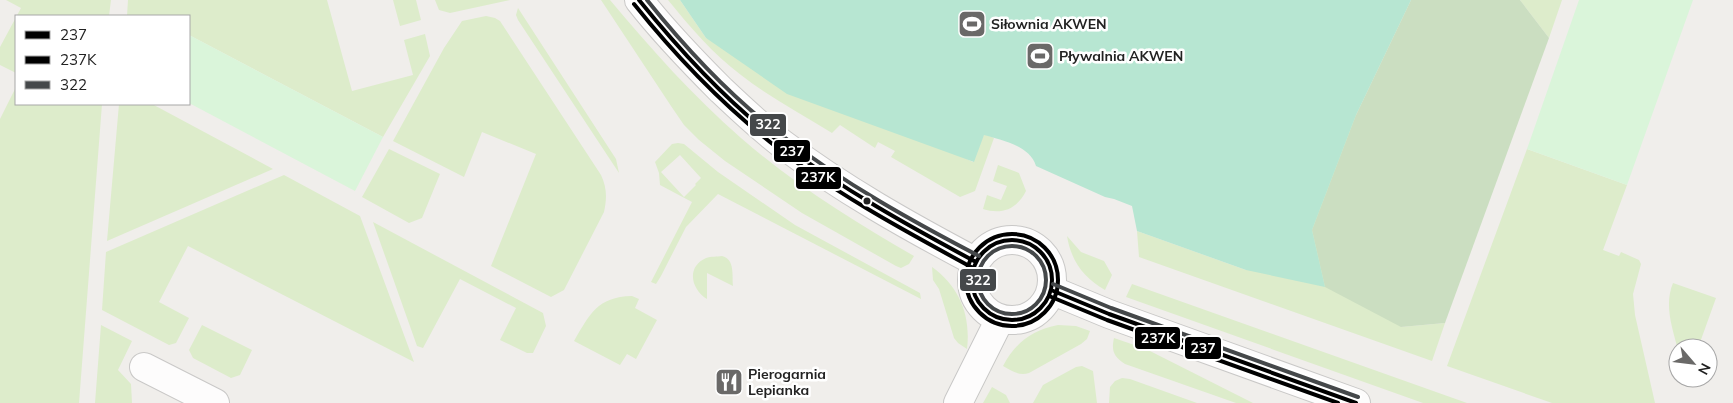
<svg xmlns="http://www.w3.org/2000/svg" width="1733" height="403" viewBox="0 0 1733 403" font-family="Mulish,sans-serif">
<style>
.grass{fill:#ddeccb;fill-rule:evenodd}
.forest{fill:#cbdec1}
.park{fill:#daf5da}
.pitch{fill:#b7e6d2}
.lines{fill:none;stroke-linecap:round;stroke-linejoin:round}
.minor-casing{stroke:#c9c8c7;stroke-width:30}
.minor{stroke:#fdfcfc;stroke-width:28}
.bus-1-casing{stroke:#fff;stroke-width:8}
.bus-2-casing{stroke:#fff;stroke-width:8}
.bus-3-casing{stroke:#fff;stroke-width:8}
.bus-1{stroke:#000;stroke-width:4}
.bus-2{stroke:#000;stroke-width:4}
.bus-3{stroke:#45484a;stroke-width:4}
.bus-dot{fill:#222;stroke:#fff;stroke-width:2}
.labels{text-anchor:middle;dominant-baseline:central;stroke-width:5;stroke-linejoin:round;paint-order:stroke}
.poi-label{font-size:14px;font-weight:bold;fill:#222;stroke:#fff;text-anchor:start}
.line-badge{stroke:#fff;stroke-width:2}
.badge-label{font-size:14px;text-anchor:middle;font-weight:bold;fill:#fff}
</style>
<rect width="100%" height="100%" fill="#f0eeeb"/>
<path class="grass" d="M 6,0 L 111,0 L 109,16 L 16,16 L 16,73 L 0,65 L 0,47 L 21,8 Z
M 128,0 L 327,0 L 352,91 L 413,75 L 404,40 L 425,34 L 430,56 L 383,137 L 189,35 L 189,16 L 127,16 Z
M 393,0 L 416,0 L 421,20 L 400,26 Z
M 435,0 L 510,0 L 450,13 L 439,10 Z
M 601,0 L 610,0 C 651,49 693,96 741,138 C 794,184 853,221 914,256 L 909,264 L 901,268 L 896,266 L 802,213 L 725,161 L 699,140 L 684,125 L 671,106 Z
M 668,0 L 680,0 L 706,38 L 973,162 L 984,134 L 994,138 L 975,191 L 960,197 L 891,157 L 895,151 L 878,142 L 875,148 L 840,125 L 832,133 C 802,114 769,97 741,75 C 713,54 690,27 668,0 Z
M 1411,0 L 1356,115 L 1401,327 L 1445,323 L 1432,361 L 1139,257 L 1137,231 L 1246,270 Z
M 1520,0 L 1562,0 L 1549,38 L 1523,4 Z
M 518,8 L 616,159 L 619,173 L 518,20 L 516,15 Z
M 486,16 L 495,18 L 500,21 L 601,175 C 607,188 607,198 604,212 L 564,290 L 551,297 L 491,266 L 536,154 L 482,132 L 464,177 L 393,141 L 444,48 L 462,21 Z
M 16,87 L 16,104 L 102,104 L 79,403 L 0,403 L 0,119 Z
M 119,104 L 152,104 L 273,169 L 107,241 Z
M 678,143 L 684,144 L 718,172 L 795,225 L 920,293 L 921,299 L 718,194 L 686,227 L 661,276 L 656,284 L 651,282 L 692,202 L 660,185 L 659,173 L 655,162 L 672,144 ZM 680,155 L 701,178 L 695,184 L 696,185 L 684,197 L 661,172 Z
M 389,149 L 440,174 L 422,218 L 409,223 L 362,197 Z
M 1527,149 L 1627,185 L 1603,250 L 1619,256 L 1621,252 L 1639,260 L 1641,264 L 1633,294 L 1635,315 L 1655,403 L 1552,403 L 1447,366 Z
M 998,165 L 1019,173 L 1026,191 C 1017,209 1002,215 983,209 L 987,195 L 1001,200 L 1007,186 L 993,181 Z
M 284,175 L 360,216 L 414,362 L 188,246 L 159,302 L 189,318 L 176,343 L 169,345 L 102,310 L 106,252 Z
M 373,222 L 543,313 L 546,326 L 533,353 L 527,353 L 500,340 L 516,308 L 460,279 L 423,348 L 417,346 Z
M 1067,236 L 1081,252 L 1104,261 L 1112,275 L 1105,290 C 1084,278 1071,261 1067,236 Z
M 722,256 C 735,259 732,275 733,286 L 707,273 L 707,299 C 691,289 686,267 706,258 C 711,256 717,257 722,256 Z
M 932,267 C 960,287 971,316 967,349 L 958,343 L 954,338 L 939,289 L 933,280 Z
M 1673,283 L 1716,298 L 1698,348 L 1678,348 L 1678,350 C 1672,327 1664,305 1673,283 Z
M 1132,284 L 1467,403 L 1423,403 L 1126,297 Z
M 632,296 L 639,299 L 635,308 L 657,320 L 636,359 L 627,354 L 620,365 L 574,341 C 590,314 597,297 632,296 Z
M 101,325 L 132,341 L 118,370 L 131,384 L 132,403 L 95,403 Z
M 202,325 L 252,350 L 240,375 L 231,378 L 193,358 L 189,350 Z
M 1058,325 L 1076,326 L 1090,331 L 1087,339 L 1081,344 L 1029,373 C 1019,376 1012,371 1003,366 C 1015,343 1032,330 1058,325 Z
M 1114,338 L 1146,349 L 1253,403 L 1236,403 L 1125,364 C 1114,357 1111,351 1114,338 Z
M 1082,366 L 1093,371 L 1097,403 L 1033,403 L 1043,385 L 1076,367 Z
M 1122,378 L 1130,379 L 1197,403 L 1109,403 L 1110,387 L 1115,381 Z
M 992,387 L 1006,395 L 1010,403 L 983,403 Z"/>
<path class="forest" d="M 1411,0 L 1520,0 L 1549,38 L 1445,323 L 1401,327 L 1325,287 L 1312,230 L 1356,115 Z"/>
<path class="park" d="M 1579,0 L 1693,0 L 1627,185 L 1527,149 Z
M 189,35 L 383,137 L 355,191 L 189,103 Z"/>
<path class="pitch" d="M 680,0 L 1411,0 L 1356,115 L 1312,230 L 1325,287 L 1246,270 L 1137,231 L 1132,206 L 1114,199 L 1105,197 L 1036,166 C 1030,146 1002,140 984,135 L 974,162 L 787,94 L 706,38 Z"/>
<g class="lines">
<defs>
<path id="minor" d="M 639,0 C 664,32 692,61 721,90 C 740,108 760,127 781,143 C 842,189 908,226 976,262
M972 280a40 40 0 1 1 80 0a40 40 0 1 1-80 0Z
M 1051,290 L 1109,314 L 1356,403
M 144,367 L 215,403
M 958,403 L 1000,319"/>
</defs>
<use href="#minor" class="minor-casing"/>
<use href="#minor" class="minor"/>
<defs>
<path id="bus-1" d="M 639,0 C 681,52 728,103 781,143 C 842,189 909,226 976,262
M972 280a40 40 0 1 1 80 0a40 40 0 1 1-80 0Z
M 1051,290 L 1109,314 L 1356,403"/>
<path id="bus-2" d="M 634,4 C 674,54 720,102 770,142 C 832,192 903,230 973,268
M966 280a46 46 0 1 1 92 0a46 46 0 1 1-92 0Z
M 1049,296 L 1107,320 L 1338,403"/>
<path id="bus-3" d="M 647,0 C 687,50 733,99 784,137 C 845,184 912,221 979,256
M978 280a34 34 0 1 1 68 0a34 34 0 1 1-68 0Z
M 1053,284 L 1111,308 L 1358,397"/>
</defs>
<use href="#bus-1" class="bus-1-casing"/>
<use href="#bus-2" class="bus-2-casing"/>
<use href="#bus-3" class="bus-3-casing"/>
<use href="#bus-1" class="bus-1"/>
<use href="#bus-2" class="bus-2"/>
<use href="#bus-3" class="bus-3"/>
</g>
<defs>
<symbol id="stadium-square" viewBox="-11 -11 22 22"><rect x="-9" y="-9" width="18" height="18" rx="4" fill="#6a6968" stroke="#fff"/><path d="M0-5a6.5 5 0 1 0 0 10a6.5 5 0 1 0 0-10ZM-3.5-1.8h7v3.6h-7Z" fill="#fff"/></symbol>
<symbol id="restaurant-square" viewBox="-11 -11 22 22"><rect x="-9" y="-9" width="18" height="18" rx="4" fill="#6a6968" stroke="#fff"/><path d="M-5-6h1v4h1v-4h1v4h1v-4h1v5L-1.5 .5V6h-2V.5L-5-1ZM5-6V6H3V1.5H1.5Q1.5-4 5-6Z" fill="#fff"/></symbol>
</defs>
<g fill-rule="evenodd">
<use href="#stadium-square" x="956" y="8" width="32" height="32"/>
<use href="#stadium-square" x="1024" y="40" width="32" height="32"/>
<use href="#restaurant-square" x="713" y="366" width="32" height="32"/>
</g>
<circle class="bus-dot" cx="867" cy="201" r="4.5"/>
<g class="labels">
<g class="poi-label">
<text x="991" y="24">Siłownia AKWEN</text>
<text x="1059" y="56">Pływalnia AKWEN</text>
<text x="748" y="374">Pierogarnia<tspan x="748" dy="16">Lepianka</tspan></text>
</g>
</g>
<g class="line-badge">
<rect x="749" y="113" width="38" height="24" rx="5" fill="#45484a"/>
<rect x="773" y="139" width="38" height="24" rx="5" fill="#000"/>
<rect x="795" y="166" width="47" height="24" rx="5" fill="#000"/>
<rect x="959" y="268" width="38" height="24" rx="5" fill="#45484a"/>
<rect x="1134" y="326" width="47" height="24" rx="5" fill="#000"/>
<rect x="1184" y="336" width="38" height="24" rx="5" fill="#000"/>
</g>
<g class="badge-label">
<text x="768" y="129">322</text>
<text x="792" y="156">237</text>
<text x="818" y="182">237K</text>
<text x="978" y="285">322</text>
<text x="1158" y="343">237K</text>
<text x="1203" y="353">237</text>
</g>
<rect x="15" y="15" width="175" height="90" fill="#ffffff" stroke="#a7a7a7"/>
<rect x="25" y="31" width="25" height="8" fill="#000000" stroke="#a7a7a7"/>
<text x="60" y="40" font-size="15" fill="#222222">237</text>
<rect x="25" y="56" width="25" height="8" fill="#000000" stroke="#a7a7a7"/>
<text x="60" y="65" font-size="15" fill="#222222">237K</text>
<rect x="25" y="81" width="25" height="8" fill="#45484a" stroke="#a7a7a7"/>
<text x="60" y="90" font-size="15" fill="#222222">322</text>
<g transform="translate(1693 363) rotate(118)"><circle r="24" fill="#ffffff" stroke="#a7a7a7"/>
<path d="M0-4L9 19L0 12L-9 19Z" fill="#6a6968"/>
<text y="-8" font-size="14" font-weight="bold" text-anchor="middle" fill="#222222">N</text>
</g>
</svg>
